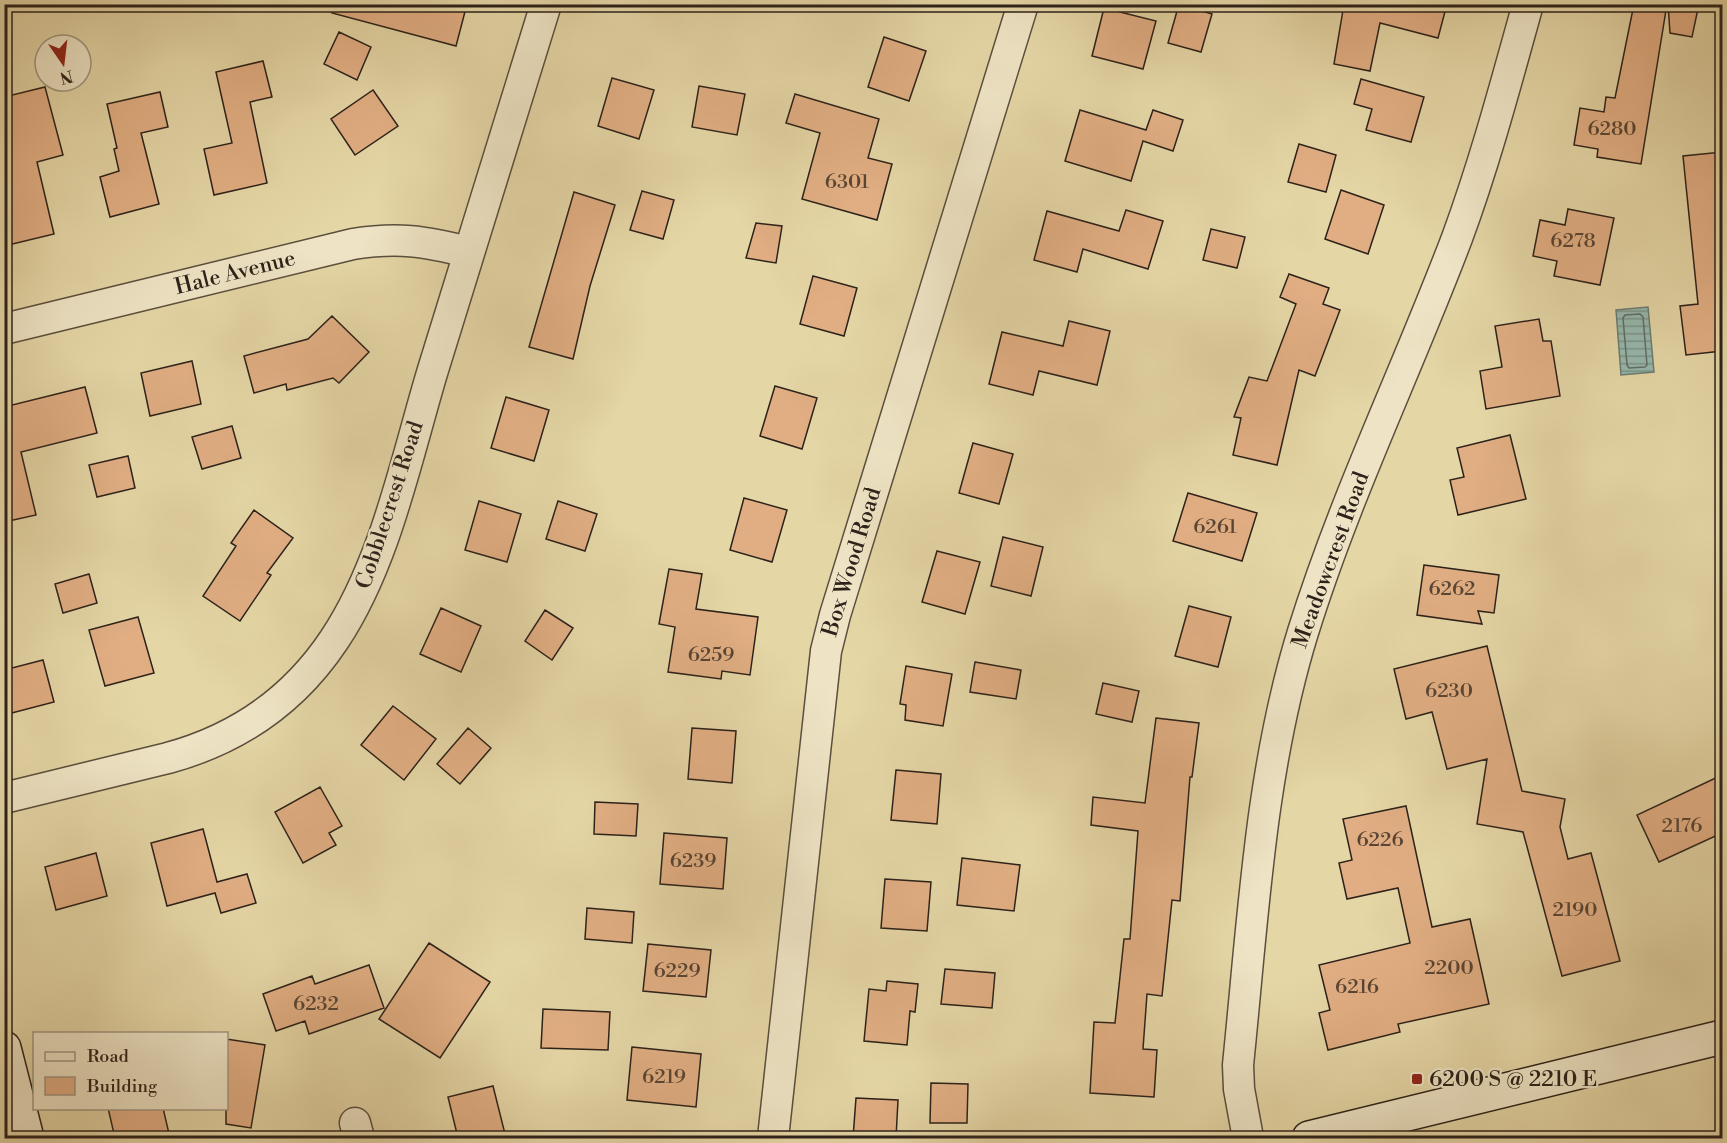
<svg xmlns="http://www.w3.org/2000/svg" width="1727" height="1143" viewBox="0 0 1727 1143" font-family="'Libre Bodoni',serif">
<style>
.water{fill:url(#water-rules);stroke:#6c7c72;stroke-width:1.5}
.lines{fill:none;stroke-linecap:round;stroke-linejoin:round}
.shore{stroke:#616d64;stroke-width:1.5}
.building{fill:#e1ae83;stroke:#2c221a;stroke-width:1.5}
.street-casing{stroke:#5a4f3d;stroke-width:33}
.secondary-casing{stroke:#2c221a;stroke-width:36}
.street{stroke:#eee4c5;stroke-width:30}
.secondary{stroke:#eee4c5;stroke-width:33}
.poi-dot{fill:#8f2418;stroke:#eee4c5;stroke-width:2}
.labels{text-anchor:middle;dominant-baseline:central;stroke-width:4.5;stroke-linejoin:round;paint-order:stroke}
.number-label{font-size:20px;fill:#594534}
.street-label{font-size:22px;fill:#2c221a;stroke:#eee4c5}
.poi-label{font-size:22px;fill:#2c221a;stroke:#eee4c5;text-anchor:start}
</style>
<defs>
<pattern id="water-rules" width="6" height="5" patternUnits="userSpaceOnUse" patternTransform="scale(1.5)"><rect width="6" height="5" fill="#96b8ad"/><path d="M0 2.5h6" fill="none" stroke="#7b958c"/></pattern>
</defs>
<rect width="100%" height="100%" fill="#e5d6a6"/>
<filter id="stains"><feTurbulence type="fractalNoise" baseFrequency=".00333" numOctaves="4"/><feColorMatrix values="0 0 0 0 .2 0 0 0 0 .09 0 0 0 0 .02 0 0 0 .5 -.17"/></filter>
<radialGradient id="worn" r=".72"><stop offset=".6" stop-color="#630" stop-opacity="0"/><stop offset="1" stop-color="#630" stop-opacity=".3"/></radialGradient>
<path class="water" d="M 1648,307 L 1654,372 L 1621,375 L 1616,310 Z"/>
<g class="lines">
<path class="shore" d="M 1640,314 L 1643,317 L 1647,365 L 1645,367 L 1629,368 L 1627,365 L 1623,318 L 1625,315 Z"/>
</g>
<path class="building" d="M 333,4 L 467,4 L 456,46 L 332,13 Z
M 1179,4 L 1212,14 L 1201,52 L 1168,43 Z
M 1344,4 L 1447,4 L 1438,38 L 1380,23 L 1370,71 L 1334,64 Z
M 1634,4 L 1667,4 L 1641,164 L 1597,157 L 1598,149 L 1574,145 L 1580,108 L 1604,112 L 1606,97 L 1615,98 Z
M 1668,4 L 1699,4 L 1692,37 L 1670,33 Z
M 1104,8 L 1156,21 L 1143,69 L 1092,56 Z
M 339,32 L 371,47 L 357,80 L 324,64 Z
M 884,37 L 926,51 L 909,101 L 868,87 Z
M 263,61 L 272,97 L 250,102 L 267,183 L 214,195 L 204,149 L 232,143 L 216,72 Z
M 612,78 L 654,90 L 639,139 L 598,126 Z
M 1361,79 L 1424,97 L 1411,142 L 1366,130 L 1372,109 L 1354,104 Z
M 699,86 L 745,94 L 737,135 L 692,127 Z
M 45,87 L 63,155 L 37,162 L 54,234 L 4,246 L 4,97 Z
M 373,90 L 398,126 L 355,155 L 331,119 Z
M 160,92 L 168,127 L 141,133 L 159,204 L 110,217 L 100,177 L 119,171 L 114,149 L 117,148 L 107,104 Z
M 795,94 L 879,119 L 868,158 L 892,164 L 877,220 L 802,199 L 820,133 L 786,123 Z
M 1080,110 L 1146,130 L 1153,110 L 1183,120 L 1173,151 L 1143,141 L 1131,181 L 1065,161 Z
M 1299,144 L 1336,155 L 1326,192 L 1288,182 Z
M 1722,152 L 1722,351 L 1686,355 L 1680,306 L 1698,304 L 1683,156 Z
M 1341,190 L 1384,205 L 1368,254 L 1325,239 Z
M 642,191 L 674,200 L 663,239 L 630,230 Z
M 574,192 L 615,205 L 590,286 L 573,359 L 529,347 Z
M 1568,209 L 1614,218 L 1600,285 L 1554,276 L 1557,261 L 1533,256 L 1540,220 L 1565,225 Z
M 1126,210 L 1163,221 L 1148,269 L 1083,249 L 1077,272 L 1034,260 L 1047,211 L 1119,231 Z
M 756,223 L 782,226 L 776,263 L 746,258 Z
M 1211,229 L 1245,237 L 1237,268 L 1203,260 Z
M 1289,274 L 1329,288 L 1323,304 L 1340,310 L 1315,376 L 1299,370 L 1277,465 L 1233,455 L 1241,418 L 1234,417 L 1249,377 L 1267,381 L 1296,304 L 1280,297 Z
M 813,276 L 857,288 L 844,336 L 800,324 Z
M 332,316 L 369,352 L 339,383 L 333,378 L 287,390 L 286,384 L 254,393 L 244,356 L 308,339 Z
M 1539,319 L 1543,341 L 1551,341 L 1560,396 L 1486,409 L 1480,371 L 1502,367 L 1495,326 Z
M 1069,321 L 1110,331 L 1097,385 L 1039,371 L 1033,395 L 989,384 L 1002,332 L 1063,346 Z
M 192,361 L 201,404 L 150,416 L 141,373 Z
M 775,386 L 817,398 L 802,449 L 760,436 Z
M 85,387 L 97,433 L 21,452 L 36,515 L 4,522 L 4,407 Z
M 506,397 L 549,410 L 534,461 L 491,448 Z
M 232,426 L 241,458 L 202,469 L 192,437 Z
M 1510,435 L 1526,499 L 1458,515 L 1450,480 L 1464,477 L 1457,448 Z
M 973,443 L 1013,454 L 999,504 L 959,493 Z
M 128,456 L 135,488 L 97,497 L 89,465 Z
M 1188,493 L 1257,513 L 1242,561 L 1173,541 Z
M 744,498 L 787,510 L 772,562 L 730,550 Z
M 479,501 L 521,514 L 507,562 L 465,550 Z
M 558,501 L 597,514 L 585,551 L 546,539 Z
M 254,510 L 293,538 L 267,573 L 271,575 L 240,621 L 203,596 L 236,546 L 231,543 Z
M 1003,537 L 1043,547 L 1031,596 L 991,586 Z
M 937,551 L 980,562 L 965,614 L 922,602 Z
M 1424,565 L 1499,575 L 1494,613 L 1478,611 L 1482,624 L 1417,615 Z
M 669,569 L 702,574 L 696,609 L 758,617 L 750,675 L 722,671 L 721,679 L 668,672 L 675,627 L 659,624 Z
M 89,574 L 97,603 L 63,613 L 55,584 Z
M 1189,606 L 1231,617 L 1218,667 L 1175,656 Z
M 441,608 L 481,626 L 461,672 L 420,654 Z
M 545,610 L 573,628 L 552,660 L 525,641 Z
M 138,617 L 154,673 L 105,686 L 89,630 Z
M 1487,646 L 1522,791 L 1565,799 L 1560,827 L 1568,859 L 1591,853 L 1620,961 L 1562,976 L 1523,832 L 1477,824 L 1487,759 L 1447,769 L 1432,712 L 1406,719 L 1394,669 Z
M 43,660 L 54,702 L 4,715 L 4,670 Z
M 975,662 L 1021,670 L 1016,699 L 970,692 Z
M 906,666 L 952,674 L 943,726 L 905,720 L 906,705 L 900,704 Z
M 1103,683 L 1139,691 L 1132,722 L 1096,714 Z
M 393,706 L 436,739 L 404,780 L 361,745 Z
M 1156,718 L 1199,723 L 1192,777 L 1190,777 L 1180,901 L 1172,900 L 1162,996 L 1147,994 L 1143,1049 L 1157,1050 L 1154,1097 L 1090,1093 L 1094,1022 L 1115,1023 L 1124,939 L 1130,939 L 1138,831 L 1091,825 L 1093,797 L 1145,803 Z
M 468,728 L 491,748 L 460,784 L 437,764 Z
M 692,728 L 736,731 L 732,783 L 688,779 Z
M 896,770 L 941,774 L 937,824 L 891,820 Z
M 1722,775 L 1722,833 L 1659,862 L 1637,815 Z
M 320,787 L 342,826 L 329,833 L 336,845 L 303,863 L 275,812 Z
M 595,802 L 638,804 L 636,836 L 594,834 Z
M 1406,806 L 1432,927 L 1470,919 L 1489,1004 L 1398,1024 L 1400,1032 L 1328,1050 L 1319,1013 L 1330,1010 L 1319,965 L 1410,943 L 1398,888 L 1347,899 L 1339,863 L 1352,860 L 1343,819 Z
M 203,829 L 217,882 L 247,874 L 256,903 L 221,913 L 215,893 L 167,906 L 151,843 Z
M 664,833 L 727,838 L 723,889 L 660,884 Z
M 96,853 L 107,896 L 56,910 L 45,867 Z
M 962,858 L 1020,865 L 1014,911 L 957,905 Z
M 885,879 L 931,882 L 927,931 L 881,928 Z
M 587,908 L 634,912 L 632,943 L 585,939 Z
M 429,943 L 490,982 L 440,1058 L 379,1019 Z
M 648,944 L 711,950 L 706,997 L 643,991 Z
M 369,965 L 384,1008 L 309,1034 L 305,1021 L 276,1031 L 263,994 L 312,976 L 315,984 Z
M 945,969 L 995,973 L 992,1008 L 941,1004 Z
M 887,981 L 918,984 L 915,1012 L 910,1011 L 907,1045 L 864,1041 L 869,989 L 886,991 Z
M 543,1009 L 610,1012 L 608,1050 L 541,1048 Z
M 226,1039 L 265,1045 L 251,1128 L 226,1124 Z
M 632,1047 L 701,1054 L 696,1107 L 627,1100 Z
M 931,1083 L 968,1084 L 967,1123 L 930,1123 Z
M 493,1086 L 506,1138 L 458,1138 L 448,1097 Z
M 856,1098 L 898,1100 L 896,1138 L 853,1138 Z
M 108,1108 L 163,1108 L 170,1138 L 115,1138 Z"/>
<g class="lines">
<defs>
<path id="street" d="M 4,329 L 353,244 C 398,237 424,241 468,252
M 4,798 L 168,758 C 238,739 294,700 334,640 C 385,564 406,460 432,373 C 469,250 507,127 546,4
M 355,1123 L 359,1138
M 773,1138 L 826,651 L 835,615 L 1023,4
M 1248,1138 L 1239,1089 L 1238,1065 C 1253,920 1260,771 1303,632 C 1345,497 1407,370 1457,238 C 1485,162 1506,83 1528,4"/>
<path id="secondary" d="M 4,1048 L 27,1138
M 1309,1138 L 1722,1037"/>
</defs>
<use href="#street" class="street-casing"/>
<use href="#secondary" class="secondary-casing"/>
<use href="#street" class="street"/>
<use href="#secondary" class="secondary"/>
</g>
<rect class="poi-dot" x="1411" y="1073" width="12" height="12" rx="3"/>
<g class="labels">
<g class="number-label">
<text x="1612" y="129">6280</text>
<text x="847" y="182">6301</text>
<text x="1573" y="241">6278</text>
<text x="1215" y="527">6261</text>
<text x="1452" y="589">6262</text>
<text x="711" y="655">6259</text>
<text x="1449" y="691">6230</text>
<text x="1682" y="826">2176</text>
<text x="1380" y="840">6226</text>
<text x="693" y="861">6239</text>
<text x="1575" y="910">2190</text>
<text x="1449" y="968">2200</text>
<text x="677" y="971">6229</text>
<text x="1357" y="987">6216</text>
<text x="316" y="1004">6232</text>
<text x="664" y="1077">6219</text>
</g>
<g class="street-label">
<text transform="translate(235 273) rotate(-14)">Hale Avenue</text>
<text transform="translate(390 505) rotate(-72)">Cobblecrest Road</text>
<text transform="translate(1331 560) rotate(-70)">Meadowcrest Road</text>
<text transform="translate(852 562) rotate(-73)">Box Wood Road</text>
</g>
<g class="poi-label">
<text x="1429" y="1079">6200 S @ 2210 E</text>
</g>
</g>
<rect width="1727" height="1143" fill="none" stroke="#e5d6a6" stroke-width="24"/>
<rect x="6" y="6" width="1715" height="1131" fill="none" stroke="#2c221a" stroke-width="3"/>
<rect x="12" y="12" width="1703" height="1119" fill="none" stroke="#2c221a" stroke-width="1.5"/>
<rect x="33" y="1032" width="195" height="78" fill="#eee4c5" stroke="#a09681" stroke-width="1.5"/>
<rect x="45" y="1052" width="30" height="9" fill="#eee4c5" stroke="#a09681" stroke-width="1.5"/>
<text x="87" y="1062" font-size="18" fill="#2c221a">Road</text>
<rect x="45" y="1077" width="30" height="18" fill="#e1ae83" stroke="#a09681" stroke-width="1.5"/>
<text x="87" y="1092" font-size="18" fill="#2c221a">Building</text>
<g transform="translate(63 63) rotate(166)"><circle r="28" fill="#eee4c5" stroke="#a09681" stroke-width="1.5"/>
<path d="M0-4.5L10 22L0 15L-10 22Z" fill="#8f2418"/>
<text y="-9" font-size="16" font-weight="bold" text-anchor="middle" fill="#2c221a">N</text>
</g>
<rect width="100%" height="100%" filter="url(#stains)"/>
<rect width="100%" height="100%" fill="url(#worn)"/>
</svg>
